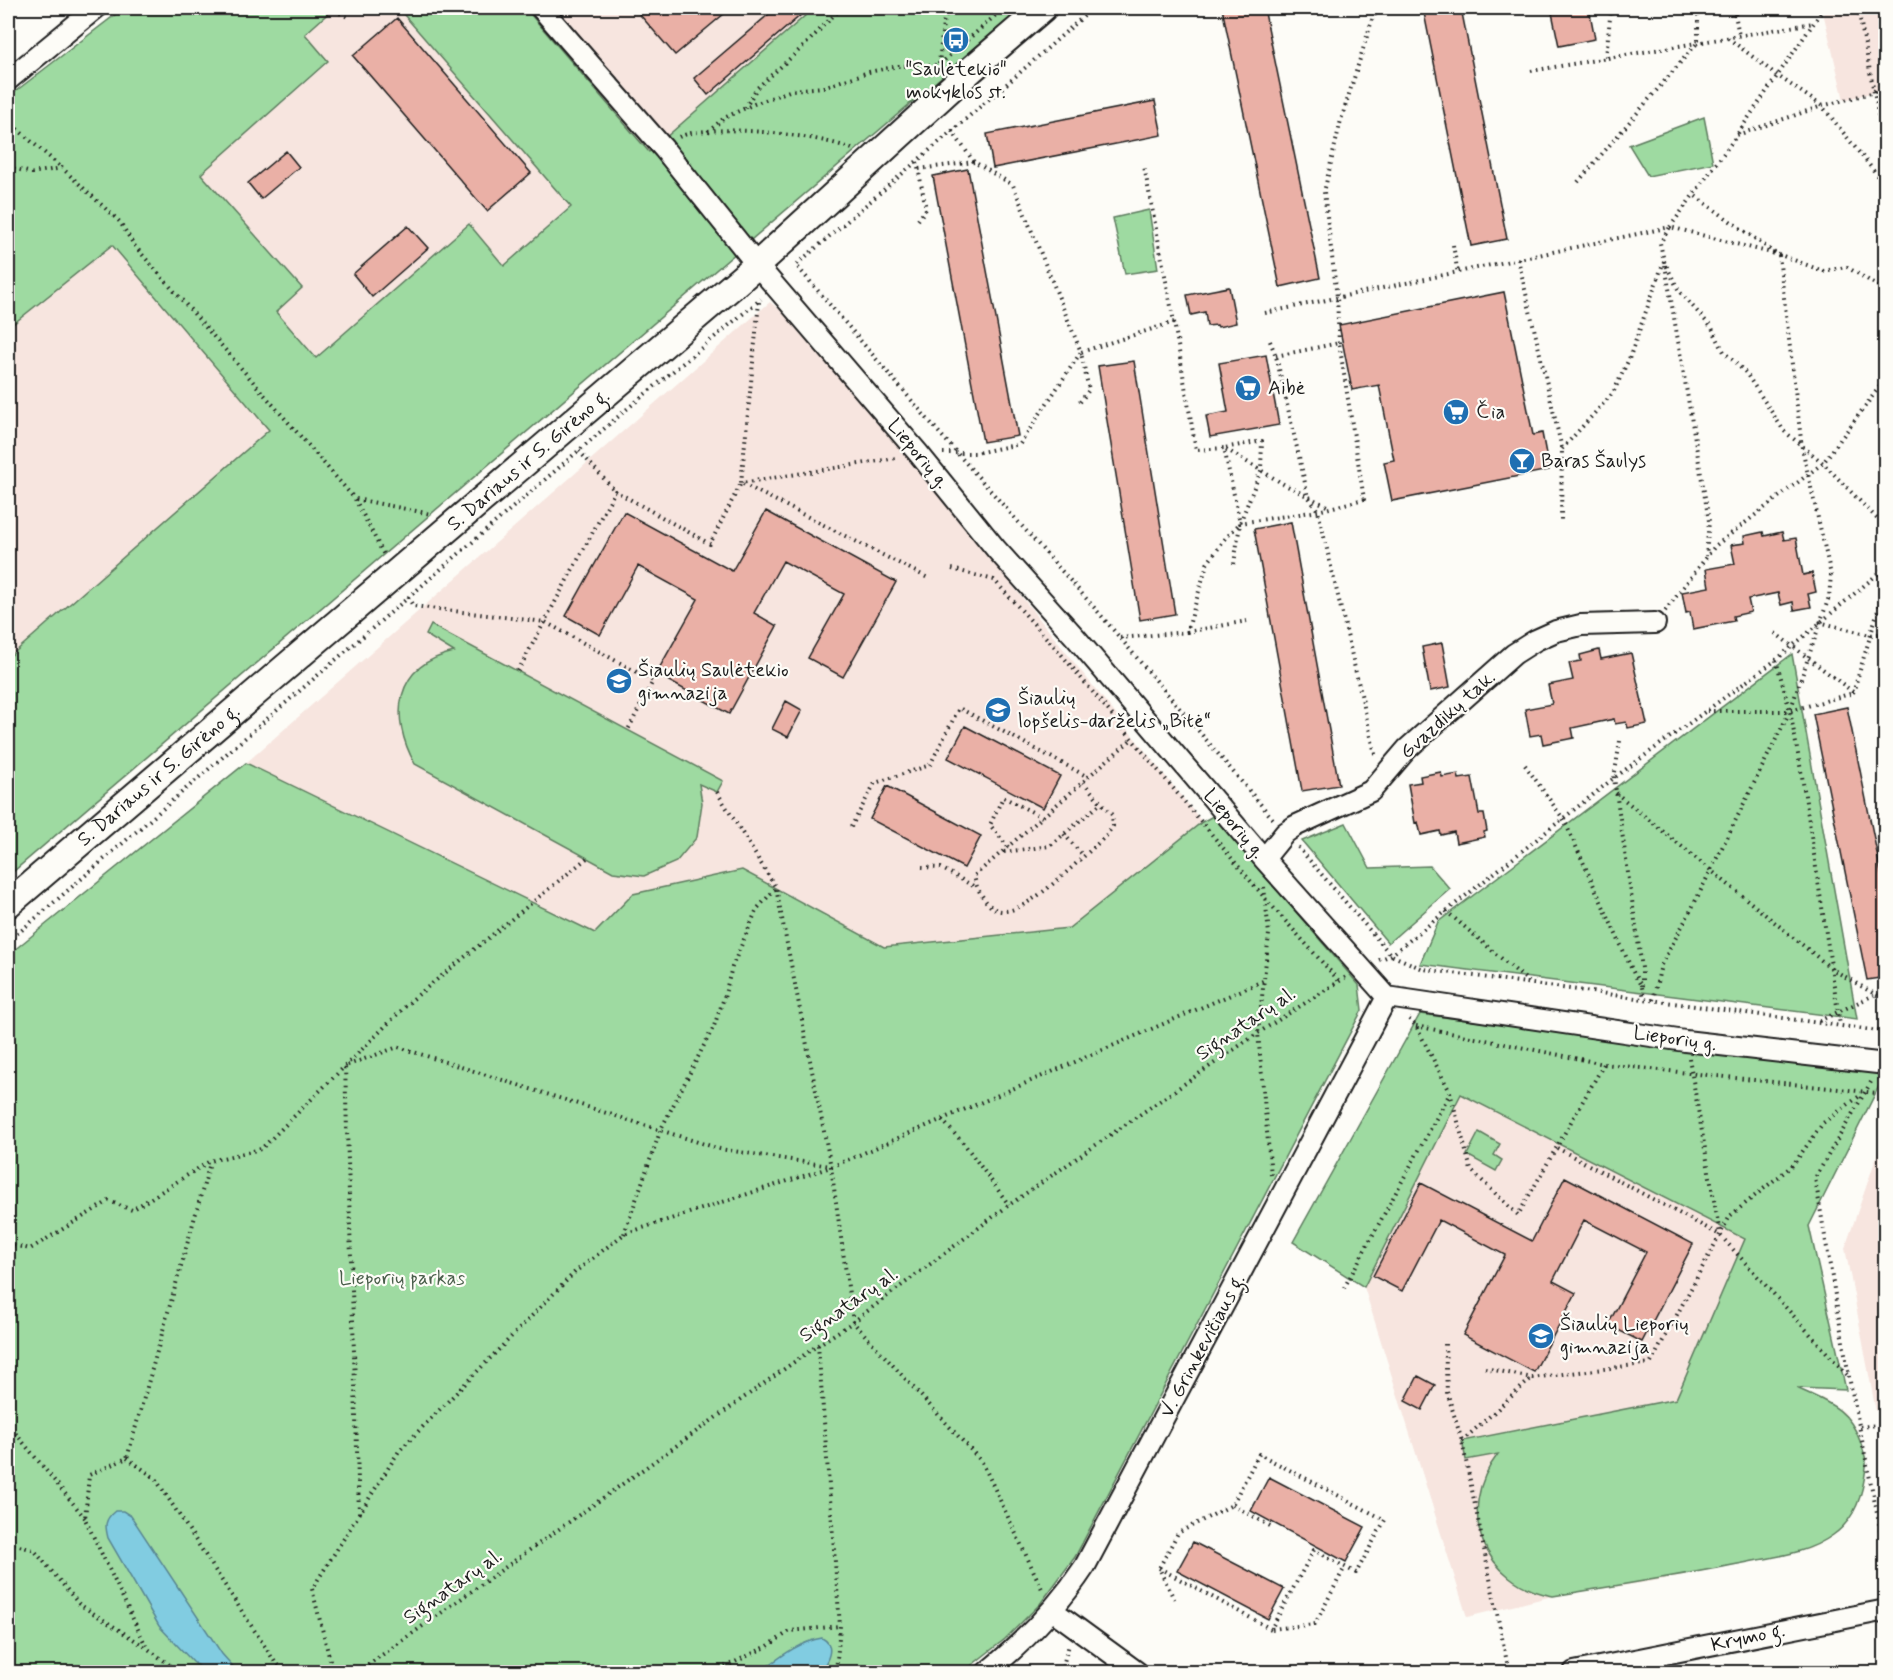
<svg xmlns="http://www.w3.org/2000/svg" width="1893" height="1680" viewBox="0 0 1893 1680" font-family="Mynerve,sans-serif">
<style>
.built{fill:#f7e5df}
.green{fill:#9edaa1;stroke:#5d7b5e;stroke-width:1.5}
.water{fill:#81cce1;stroke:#598692;stroke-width:1.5}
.building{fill:#eab0a6;stroke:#1c1c1c;stroke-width:1.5}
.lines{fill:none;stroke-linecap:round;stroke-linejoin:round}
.minor-casing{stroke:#1c1c1c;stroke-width:24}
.tertiary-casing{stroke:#1c1c1c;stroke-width:30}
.path{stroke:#1c1c1c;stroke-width:4;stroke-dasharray:1.5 4.5;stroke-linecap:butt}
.minor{stroke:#fdfcf7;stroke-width:20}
.tertiary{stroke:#fdfcf7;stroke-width:26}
.labels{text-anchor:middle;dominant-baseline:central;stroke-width:4.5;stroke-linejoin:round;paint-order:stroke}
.poi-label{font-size:20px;fill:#1c1c1c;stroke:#fdfcf7;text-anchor:start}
.street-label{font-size:20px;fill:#1c1c1c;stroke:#fdfcf7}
.park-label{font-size:20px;fill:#4a5e4b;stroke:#fdfcf7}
</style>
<rect width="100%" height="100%" fill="#fdfcf7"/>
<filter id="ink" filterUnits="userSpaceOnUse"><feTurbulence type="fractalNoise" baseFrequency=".0167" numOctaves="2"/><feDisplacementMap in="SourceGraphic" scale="12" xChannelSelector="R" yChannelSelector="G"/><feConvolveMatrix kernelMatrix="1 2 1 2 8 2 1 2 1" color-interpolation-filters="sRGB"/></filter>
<g filter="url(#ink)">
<path class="built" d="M 334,8 L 398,8 L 571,206 L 504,266 L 469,224 L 316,358 L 276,312 L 302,287 L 201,174 L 328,62 L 305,34 Z
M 525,8 L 814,8 L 649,153 Z
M 1822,8 L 1885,8 L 1885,89 L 1844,100 Z
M 111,244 L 270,430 L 8,658 L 8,328 Z
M 770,302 L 781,311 L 901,446 L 1202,822 L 1069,928 L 884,947 L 786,893 L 633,894 L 595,933 L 246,763 Z
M 1461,1094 L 1745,1239 L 1676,1399 L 1822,1398 L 1844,1412 L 1856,1429 L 1866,1460 L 1864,1485 L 1859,1502 L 1844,1526 L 1833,1536 L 1810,1549 L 1654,1581 L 1553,1596 L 1467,1617 L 1364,1287 Z
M 1885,1132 L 1886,1411 L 1876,1412 L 1845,1248 Z"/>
<path class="green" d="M 124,8 L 334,8 L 305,34 L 328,61 L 201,174 L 302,288 L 276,312 L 316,358 L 469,224 L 504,266 L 571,207 L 398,8 L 525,8 L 649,152 L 814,8 L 1022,8 L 8,876 L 8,658 L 269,430 L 112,245 L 8,328 L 8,97 Z
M 1704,117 L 1713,163 L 1648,176 L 1629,145 Z
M 1149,210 L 1158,269 L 1125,274 L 1113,218 Z
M 431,625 L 723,781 L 717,792 L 699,784 L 702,803 L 697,837 L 676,862 L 644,876 L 613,872 L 415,764 C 389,717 394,665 454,652 L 426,635 Z
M 1792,654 L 1857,1019 L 1420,964 L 1438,922 Z
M 246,763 L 595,933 L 633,894 L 742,870 L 884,947 L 1069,928 L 1202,822 L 1213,816 L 1359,985 L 1362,1010 L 1075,1557 L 1040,1604 L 1005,1639 L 963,1672 L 8,1672 L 8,955 Z
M 1346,823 L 1370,868 L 1430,866 L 1450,889 L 1388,943 L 1302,841 Z
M 1420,1014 L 1885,1074 L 1809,1226 L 1846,1390 L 1797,1388 C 1826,1402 1848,1407 1860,1441 C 1863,1450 1867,1458 1866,1467 C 1863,1493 1856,1519 1833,1535 C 1806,1555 1770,1557 1738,1564 C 1677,1576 1615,1586 1553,1596 C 1484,1584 1454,1511 1498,1454 L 1466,1460 L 1462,1441 L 1676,1399 L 1745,1239 L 1461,1094 L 1364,1287 L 1293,1242 Z
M 1479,1132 L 1500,1144 L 1494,1155 L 1502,1160 L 1496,1171 L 1467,1155 Z"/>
<path class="water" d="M 115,1511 L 123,1511 L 131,1516 L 222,1654 L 238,1672 L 206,1672 L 193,1662 L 159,1626 L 108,1538 C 105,1526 104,1520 115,1511 Z
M 822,1638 C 837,1646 827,1663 819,1672 L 760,1672 C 779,1658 798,1642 822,1638 Z"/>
<path class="building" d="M 634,8 L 731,8 L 675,55 Z
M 776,8 L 809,8 L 708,95 L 694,78 Z
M 1222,8 L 1264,8 L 1320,278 L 1280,287 Z
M 1423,8 L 1461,8 L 1507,239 L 1471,246 Z
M 1551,8 L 1589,8 L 1595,39 L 1559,46 Z
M 397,18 L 531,173 L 487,211 L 353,56 Z
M 1155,101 L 1162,135 L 993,168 L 987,134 Z
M 286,151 L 299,167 L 261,199 L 248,183 Z
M 968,169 L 1018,436 L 983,442 L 933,176 Z
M 408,226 L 428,248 L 372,297 L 353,274 Z
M 1229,287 L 1236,323 L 1218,327 L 1217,325 L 1207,326 L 1205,312 L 1191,315 L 1187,295 Z
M 1504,292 L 1533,435 L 1542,433 L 1549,470 L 1392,501 L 1384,462 L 1394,460 L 1379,385 L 1352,390 L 1339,325 Z
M 1266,355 L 1279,425 L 1210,437 L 1206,416 L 1228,412 L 1219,363 Z
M 1134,361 L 1175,614 L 1140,620 L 1098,366 Z
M 766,511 L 896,582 L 843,677 L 808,658 L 844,594 L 783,561 L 754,613 L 777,626 L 729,714 L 656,674 L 698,599 L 638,566 L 600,635 L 566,616 L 624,512 L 732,571 Z
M 1291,522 L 1339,785 L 1302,791 L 1254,529 Z
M 1763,532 L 1764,536 L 1782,532 L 1784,540 L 1796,538 L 1803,575 L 1812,573 L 1816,592 L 1808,594 L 1811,607 L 1794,610 L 1793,602 L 1781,605 L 1778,593 L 1748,599 L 1751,612 L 1733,616 L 1734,621 L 1693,629 L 1690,612 L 1686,613 L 1682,592 L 1709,587 L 1706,569 L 1735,564 L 1731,545 L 1745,543 L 1744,536 Z
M 1442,643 L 1450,687 L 1430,691 L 1422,647 Z
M 1599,650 L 1601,659 L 1631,653 L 1647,724 L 1628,728 L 1626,722 L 1615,724 L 1614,719 L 1572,728 L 1574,738 L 1543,744 L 1541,734 L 1530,736 L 1525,709 L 1552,704 L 1548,685 L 1573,680 L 1569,663 L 1581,661 L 1580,655 Z
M 786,701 L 802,710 L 788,737 L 772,729 Z
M 1847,707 L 1886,897 L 1886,977 L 1867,980 L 1813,714 Z
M 965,726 L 1060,776 L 1043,808 L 948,758 Z
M 1441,772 L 1442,777 L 1458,774 L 1459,779 L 1472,777 L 1479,814 L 1484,814 L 1487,831 L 1484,832 L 1485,837 L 1456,843 L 1454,832 L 1441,835 L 1440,831 L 1421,835 L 1418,822 L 1415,823 L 1408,784 L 1421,782 L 1420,776 Z
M 887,786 L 981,836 L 964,868 L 870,819 Z
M 1565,1177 L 1693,1244 L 1642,1342 L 1608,1325 L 1646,1252 L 1584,1220 L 1553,1281 L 1576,1293 L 1534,1372 L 1463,1335 L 1505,1255 L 1439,1220 L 1402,1291 L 1373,1276 L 1421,1183 L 1532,1241 Z
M 1418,1376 L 1435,1385 L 1422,1410 L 1405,1401 Z
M 1269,1477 L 1365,1527 L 1346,1562 L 1251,1511 Z
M 1193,1542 L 1284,1589 L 1268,1619 L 1177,1571 Z"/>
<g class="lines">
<defs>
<path id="minor" d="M 541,8 L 664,149 L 757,265 L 919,454 L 996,549 L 1076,638 L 1264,859 L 1387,997 L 1685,1041 L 1886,1064
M 8,80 L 96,8
M 1264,859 L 1285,833 L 1295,826 L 1371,791 L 1407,749 L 1514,654 L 1536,640 L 1556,631 L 1581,625 L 1655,623
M 1052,1610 L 1137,1672
M 987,1672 C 1025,1641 1058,1607 1085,1566 L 1387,997
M 1574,1672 L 1886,1610"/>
<g id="tertiary">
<path id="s1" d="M 8,904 L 757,265 L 972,69 L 1043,8"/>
</g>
</defs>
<use href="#minor" class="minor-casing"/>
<use href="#tertiary" class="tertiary-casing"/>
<path class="path" d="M 329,8 L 350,18
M 1093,8 L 1016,76 L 796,265 L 942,436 L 1099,613 L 1273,819
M 1734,8 L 1739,36
M 1858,8 L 1886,156
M 1728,38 L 1778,76 L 1822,106 L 1874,171 L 1886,189
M 1606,57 L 1611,8
M 940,64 L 1004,8
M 1531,71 L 1814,23
M 1874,91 L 1886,80
M 745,108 L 757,88 L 805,45 L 841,8
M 8,121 L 62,168
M 952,131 L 974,162 L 1013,185 L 1081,352 L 1174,322 L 1144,166
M 708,132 L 724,118 L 754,104 L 792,90 L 823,87 L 869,72 L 898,66 L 939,65 L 943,23 L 948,8
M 1738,133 L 1824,8
M 679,137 C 709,122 820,135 852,149
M 917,162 L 926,209 L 918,220
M 8,167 L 32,173 L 62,168 L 120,222 L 134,245 L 355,499 L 385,557
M 919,169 L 974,162
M 1578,182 L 1698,42 L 1698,8
M 1453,245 L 1458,274
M 1518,259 L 1562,449 L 1561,520
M 1664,261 L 1679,291 L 1712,328 L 1724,352 L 1746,373 L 1784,431 L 1823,463 L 1886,528
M 1665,265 L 1709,521 L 1706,556
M 759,302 L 741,483 L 897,458
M 1265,313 L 1670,227 L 1737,135 L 1822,106 L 1886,89
M 1174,322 L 1196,450 L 1224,448 L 1240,523 L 1318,511 L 1364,499 L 1339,343 L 1276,356
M 1270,341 L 1276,356 L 1308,496 L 1318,511 L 1376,758
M 1339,343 L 1337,297 L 1324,192 L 1341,120 L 1373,17 L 1380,8
M 1080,402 L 1089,390 L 1081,353
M 1562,449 L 1613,393 L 1629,359 L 1664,261 L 1660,243 L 1670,227 L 1783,256 L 1823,271 L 1847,267 L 1886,291
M 579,451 L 615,491
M 943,453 L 976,453 L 1020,444 L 1081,352
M 356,499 L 431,514
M 1234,564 L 1240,524
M 952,569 L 994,580 L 1061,654 L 1264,897 L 1339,981
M 408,597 L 413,606 L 545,622 L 653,681 L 628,730
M 1665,611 L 1715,546 L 1823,463 L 1886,378
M 1819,622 L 1870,635 L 1886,633
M 1187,632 L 1247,621
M 1775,633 L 1853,692
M 1120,638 L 1187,632 L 1207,564 L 1225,539 L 1240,523 L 1261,470 L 1262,441 L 1224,448 L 1285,485 L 1329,507
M 1776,660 L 1790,711 L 1802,776 L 1840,1025
M 518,671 L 615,491 L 710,544 L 741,483 L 930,579
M 1853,693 L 1886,584
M 1707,711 L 1790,711 L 1853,693
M 1620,741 L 1614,778 L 1642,968 L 1642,986
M 1525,765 L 1564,820 L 1634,974 L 1642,987 L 1644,998
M 1083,782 L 1112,815 L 1113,826 L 1106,836 C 1085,854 1032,910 1005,911 C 995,912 988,905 983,897 C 978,890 976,885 974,876 L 1083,782 L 1088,777 L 1132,739
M 717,792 L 776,888 L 831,1167 L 853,1322 L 982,1462 L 1043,1591
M 1616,793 L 1832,969 L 1878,996 L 1886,998
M 851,827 L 875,783 L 930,765 L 959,708 L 1088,777
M 1064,834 L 1083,856
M 1008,847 L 990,825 L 1003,797 L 1042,817
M 1298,847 L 1391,955 L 1423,969 L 1886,1032
M 1004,852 L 1050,846 L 1101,803
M 922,867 L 941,868 L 975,887
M 1264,887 L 1269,934 L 1258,1033 L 1271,1175
M 1446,911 L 1529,982
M 8,942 L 627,409 L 761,299
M 1379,960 L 1391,955 L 1614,778 L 1776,660 L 1886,567
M 1653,1000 L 1661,965 L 1692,908 L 1790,711 L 1829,597 L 1831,575 L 1802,448 L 1779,256 L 1694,195
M 1409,1019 L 1416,1026 L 1450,1092 L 1471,1170 L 1518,1215 L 1604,1064
M 1819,1021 L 1874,995
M 1416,1026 L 1604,1064 L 1886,1094
M 1689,1058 L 1720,1234
M 1871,1082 L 1815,1178 L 1849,1377 L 1886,1557
M 942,1120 L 965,1145 L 1009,1205
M 1557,1148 L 1720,1235 L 1849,1377
M 624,1234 L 661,1129 L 714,1026 L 724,998 L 732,967 L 757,909 L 775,889
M 8,1244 L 30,1249 L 109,1201 L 132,1210 L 210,1161 L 261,1149 L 413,999 L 587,858
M 1344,1288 L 1450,1093
M 1445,1344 L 1447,1392 L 1462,1441 L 1509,1672
M 818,1345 L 840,1626 L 836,1672
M 1485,1368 L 1532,1378 L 1651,1363 L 1730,1216 L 1793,1165 L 1823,1123 L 1861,1095
M 8,1424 L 85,1518
M 1860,1427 L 1886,1424
M 1462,1441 L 1532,1378
M 127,1458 L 155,1478 L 275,1662 L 286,1672
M 1232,1505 L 1272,1527
M 359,1513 L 345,1066 L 398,1047 L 720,1149 L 830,1166
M 8,1543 L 34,1550 L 79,1604 L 147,1648
M 1159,1568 L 1271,1629 L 1314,1550 L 1356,1573 L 1385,1520 L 1259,1454 L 1232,1505 L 1178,1533 L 1159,1568 L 1174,1599
M 1272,1629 L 1315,1624 L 1345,1567
M 179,1672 L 147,1648 L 85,1519 L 89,1475 L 127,1458 L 210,1163
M 333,1672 L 312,1589 L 399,1451 L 575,1272 L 624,1234 L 831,1167 L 1263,981
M 358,1672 L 818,1345 L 853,1322 L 1009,1205 L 1258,1033 L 1346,977
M 714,1672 L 768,1646 L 790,1631 L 840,1626
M 829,1672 L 837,1664
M 1061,1672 L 1069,1645"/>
<use href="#minor" class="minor"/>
<use href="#tertiary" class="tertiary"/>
</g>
</g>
<defs>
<symbol id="bus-disc" viewBox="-11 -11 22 22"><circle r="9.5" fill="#1f6fb2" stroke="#fdfcf7"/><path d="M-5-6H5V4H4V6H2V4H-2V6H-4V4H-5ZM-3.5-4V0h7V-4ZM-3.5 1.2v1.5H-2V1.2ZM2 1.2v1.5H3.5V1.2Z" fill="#fff"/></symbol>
<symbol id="supermarket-disc" viewBox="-11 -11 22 22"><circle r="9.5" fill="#1f6fb2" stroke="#fdfcf7"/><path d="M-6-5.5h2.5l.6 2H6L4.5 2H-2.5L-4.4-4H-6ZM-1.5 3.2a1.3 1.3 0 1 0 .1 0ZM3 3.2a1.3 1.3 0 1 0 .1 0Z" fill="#fff"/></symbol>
<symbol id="bar-disc" viewBox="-11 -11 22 22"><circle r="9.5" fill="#1f6fb2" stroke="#fdfcf7"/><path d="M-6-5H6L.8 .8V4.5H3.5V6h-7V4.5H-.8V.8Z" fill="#fff"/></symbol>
<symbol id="school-disc" viewBox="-11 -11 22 22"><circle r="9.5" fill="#1f6fb2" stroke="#fdfcf7"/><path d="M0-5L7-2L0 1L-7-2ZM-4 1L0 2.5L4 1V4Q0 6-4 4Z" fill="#fff"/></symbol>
</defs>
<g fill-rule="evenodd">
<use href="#bus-disc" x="941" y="25" width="30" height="30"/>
<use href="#supermarket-disc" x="1233" y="373" width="30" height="30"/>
<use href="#supermarket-disc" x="1441" y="397" width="30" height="30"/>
<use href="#bar-disc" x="1507" y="446" width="30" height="30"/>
<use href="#school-disc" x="604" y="666" width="30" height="30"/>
<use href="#school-disc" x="983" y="695" width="30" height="30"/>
<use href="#school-disc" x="1526" y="1321" width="30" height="30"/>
</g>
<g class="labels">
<g class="poi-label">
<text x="956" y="69" text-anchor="middle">"Saulėtekio"<tspan x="956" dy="23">mokyklos st.</tspan></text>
<text x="1268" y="388">Aibė</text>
<text x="1476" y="412">Čia</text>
<text x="1541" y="461">Baras Šaulys</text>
<text x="638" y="670">Šiaulių Saulėtekio<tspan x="638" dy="23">gimnazija</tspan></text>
<text x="1018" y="698">Šiaulių<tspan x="1018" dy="23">lopšelis-darželis „Bitė“</tspan></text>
<text x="1560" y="1324">Šiaulių Lieporių<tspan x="1560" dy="23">gimnazija</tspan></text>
</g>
<g class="street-label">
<text transform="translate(918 454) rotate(50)">Lieporių g.</text>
<text stroke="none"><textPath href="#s1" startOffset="684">S. Dariaus ir S. Girėno g.</textPath></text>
<text transform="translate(1448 715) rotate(-42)">Gvazdikų tak.</text>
<text stroke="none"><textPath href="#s1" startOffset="198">S. Dariaus ir S. Girėno g.</textPath></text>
<text transform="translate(1234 824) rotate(50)">Lieporių g.</text>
<text transform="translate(1246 1024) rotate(-34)">Signatarų al.</text>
<text transform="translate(1675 1039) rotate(8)">Lieporių g.</text>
<text transform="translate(849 1305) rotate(-35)">Signatarų al.</text>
<text transform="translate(1203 1346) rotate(-62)">V. Grinkevičiaus g.</text>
<text transform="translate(453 1587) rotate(-35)">Signatarų al.</text>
<text transform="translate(1748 1638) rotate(-12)">Krymo g.</text>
</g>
<g class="park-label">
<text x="402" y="1278">Lieporių parkas</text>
</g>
</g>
<rect width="1893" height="1680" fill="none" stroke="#fdfcf7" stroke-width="30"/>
<rect x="15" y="15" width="1863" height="1650" fill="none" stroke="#1c1c1c" stroke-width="2" filter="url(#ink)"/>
</svg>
